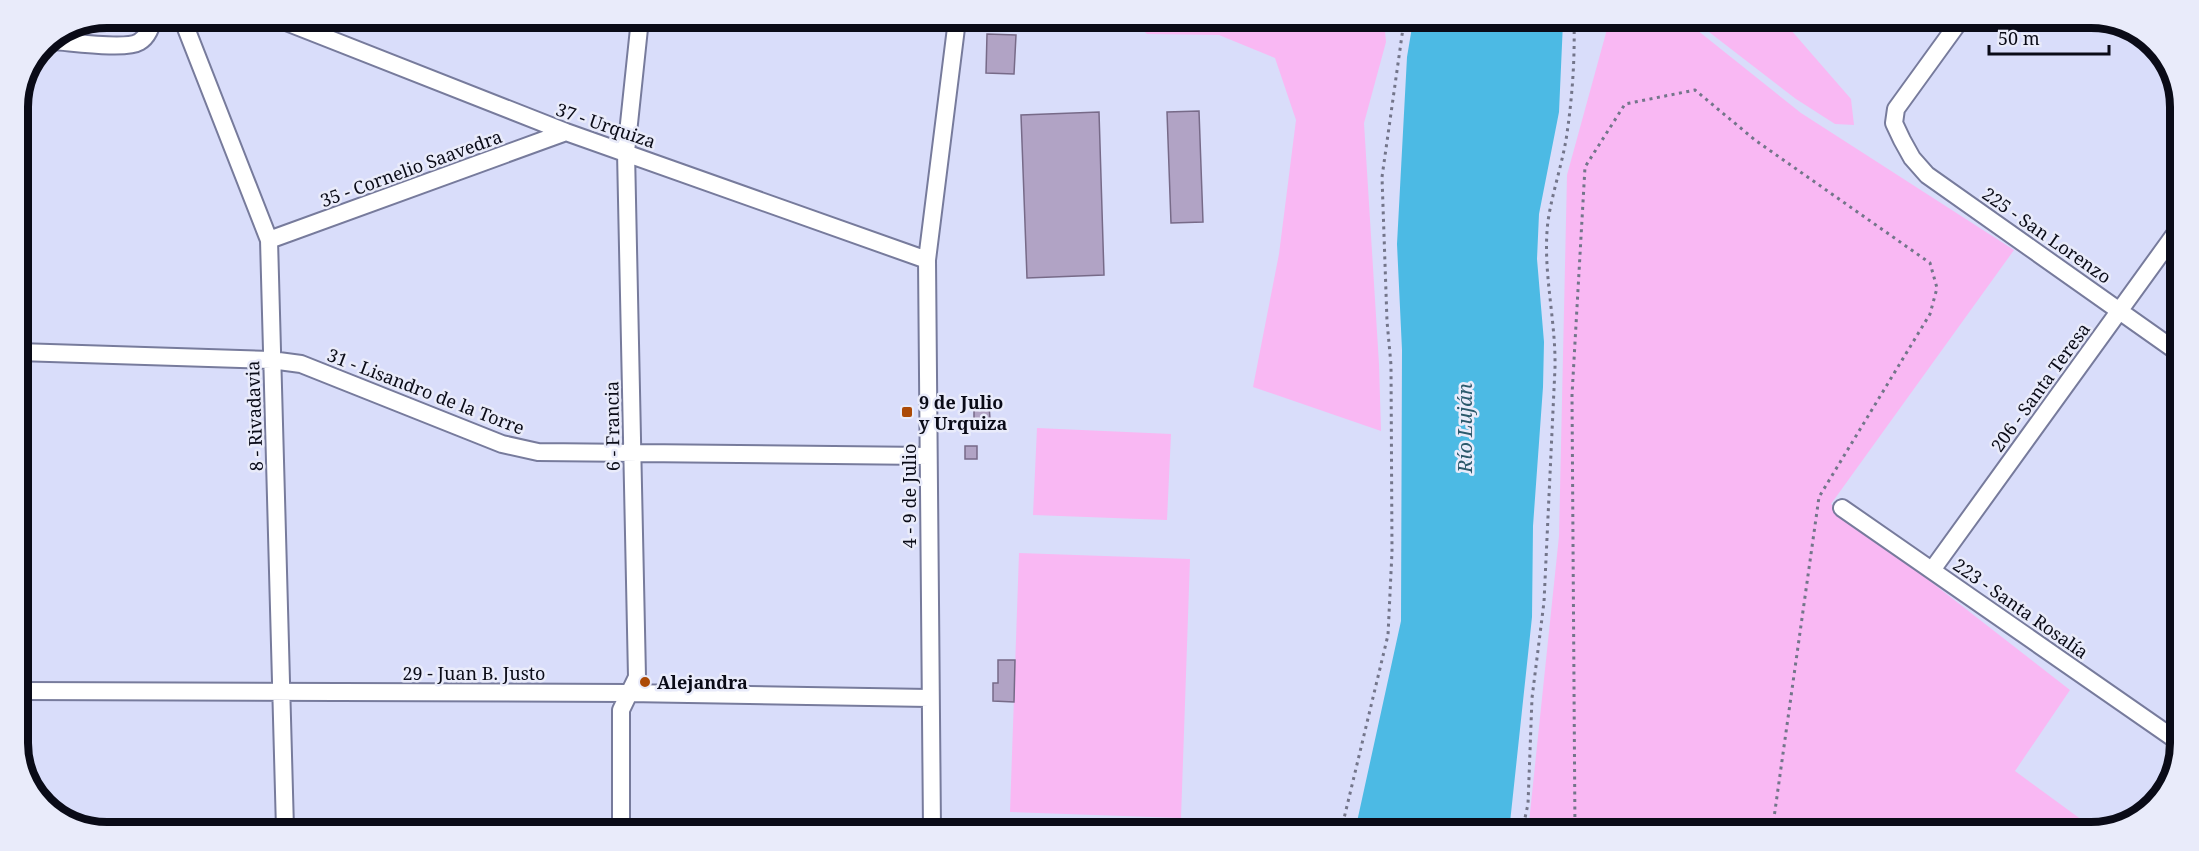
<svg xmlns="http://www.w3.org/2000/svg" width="2199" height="851" viewBox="0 0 2199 851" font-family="'Noto Serif',serif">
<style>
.green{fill:#f9b8f3}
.water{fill:#4cbae4}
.building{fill:#b1a3c5;stroke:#776a88;stroke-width:1.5}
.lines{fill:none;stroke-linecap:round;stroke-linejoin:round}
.street-casing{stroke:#777b9c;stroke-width:20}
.path{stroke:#73758a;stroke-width:3;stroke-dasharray:3 4.5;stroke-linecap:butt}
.street{stroke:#fff;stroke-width:16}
.poi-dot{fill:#ac4a06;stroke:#e9ebfa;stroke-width:2}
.labels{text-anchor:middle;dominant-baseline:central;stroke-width:5;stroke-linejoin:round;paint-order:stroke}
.street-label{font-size:18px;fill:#0a0b17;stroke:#e9ebfa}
.poi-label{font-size:18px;font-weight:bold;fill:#0a0b17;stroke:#e9ebfa;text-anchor:start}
.water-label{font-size:20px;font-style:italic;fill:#2b596b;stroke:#e9ebfa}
.rim{fill:none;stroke:#0a0b17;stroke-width:8}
</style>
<rect width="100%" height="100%" fill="#d9ddfa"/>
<path class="green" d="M 1132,20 L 1384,21 L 1386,42 L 1364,123 L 1379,364 L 1381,431 L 1253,387 L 1279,254 L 1296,120 L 1275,58 L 1219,35 L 1147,34 Z
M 1609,22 L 1687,22 L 1801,113 L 2014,250 L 1831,504 L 2070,690 L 2015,771 L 2097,831 L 2091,833 L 1528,832 L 1559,536 L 1567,175 Z
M 1696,22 L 1784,22 L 1851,99 L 1854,125 L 1835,124 L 1796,99 Z
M 1037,428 L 1171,434 L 1167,520 L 1033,515 Z
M 1019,553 L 1190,559 L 1181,818 L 1010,812 Z"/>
<path class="water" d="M 1413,21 L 1563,22 L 1559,112 L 1539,214 L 1537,259 L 1544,342 L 1543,387 L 1533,526 L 1532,617 L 1509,832 L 1355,831 L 1401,621 L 1402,350 L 1397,244 L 1407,57 Z"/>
<path class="building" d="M 987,34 L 1016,35 L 1014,74 L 986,73 Z
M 1199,111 L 1203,222 L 1171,223 L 1167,112 Z
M 1099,112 L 1104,275 L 1027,278 L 1021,115 Z
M 974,405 L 989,405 L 990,419 L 974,419 Z
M 965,446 L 977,446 L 977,459 L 965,459 Z
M 998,660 L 1015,660 L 1014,702 L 993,701 L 993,683 L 998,683 Z"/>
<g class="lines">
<defs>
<path id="street" d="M 182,18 L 269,240 L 285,829
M 276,18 L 566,132 L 927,260
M 1959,22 L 1896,109 L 1894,123 L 1902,140 L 1912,158 L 1927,175 L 2179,353
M 53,41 C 71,42 126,50 139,42 C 148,37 151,27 153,18
M 269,240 L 566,132
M 18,352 L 271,360 L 301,364 L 502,444 L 538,452 L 928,456
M 1842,508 L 2176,740
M 1932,570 L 2180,227
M 18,691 L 628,693 L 929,698
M 621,829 L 621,710 L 637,677 L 626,152 L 640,19
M 932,830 L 927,260 L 957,20"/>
</defs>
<use href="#street" class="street-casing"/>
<path class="path" d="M 1341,831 L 1388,635 L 1392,552 L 1391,365 L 1387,321 L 1382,177 L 1404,21
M 1522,832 L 1528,804 L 1532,698 L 1544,602 L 1555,368 C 1556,319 1542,270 1548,221 C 1552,194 1561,168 1566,140 C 1572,101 1575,61 1574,22
M 1575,832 L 1572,395 L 1585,167 L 1625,104 L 1695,90 L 1755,140 L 1930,263 L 1937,288 L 1930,314 L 1819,497 L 1772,832"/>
<use href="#street" class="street"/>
</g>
<g class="poi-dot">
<rect x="901" y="406" width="12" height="12" rx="3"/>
<circle cx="645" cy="682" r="6"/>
</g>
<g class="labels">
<g class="street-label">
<text transform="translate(606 125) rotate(19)">37 - Urquiza</text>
<text transform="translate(411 168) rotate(-20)">35 - Cornelio Saavedra</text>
<text transform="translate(2047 235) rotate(35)">225 - San Lorenzo</text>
<text transform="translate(2040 387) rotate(-54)">206 - Santa Teresa</text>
<text transform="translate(426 391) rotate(21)">31 - Lisandro de la Torre</text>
<text transform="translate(254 416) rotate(-92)">8 - Rivadavia</text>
<text transform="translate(612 426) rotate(-91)">6 - Francia</text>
<text transform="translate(909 496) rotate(-90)">4 - 9 de Julio</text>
<text transform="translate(2021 608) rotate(35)">223 - Santa Rosalía</text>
<text x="474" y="673">29 - Juan B. Justo</text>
</g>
<g class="poi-label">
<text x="919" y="402">9 de Julio<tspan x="919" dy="21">y Urquiza</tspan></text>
<text x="657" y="682">Alejandra</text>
</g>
<g class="water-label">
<text transform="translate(1464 428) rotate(-90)">Río Luján</text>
</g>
</g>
<path d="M0 0H2199V851H0ZM107 28H2091A79 79 0 0 1 2170 107V743A79 79 0 0 1 2091 822H107A79 79 0 0 1 28 743V107A79 79 0 0 1 107 28Z" fill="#e9ebfa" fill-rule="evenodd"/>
<path class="rim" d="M107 28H2091A79 79 0 0 1 2170 107V743A79 79 0 0 1 2091 822H107A79 79 0 0 1 28 743V107A79 79 0 0 1 107 28Z"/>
<path d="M1989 45v9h120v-9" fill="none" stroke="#0a0b17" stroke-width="3"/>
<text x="1998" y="45" font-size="18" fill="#0a0b17" stroke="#e9ebfa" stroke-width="4.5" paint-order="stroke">50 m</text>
</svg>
